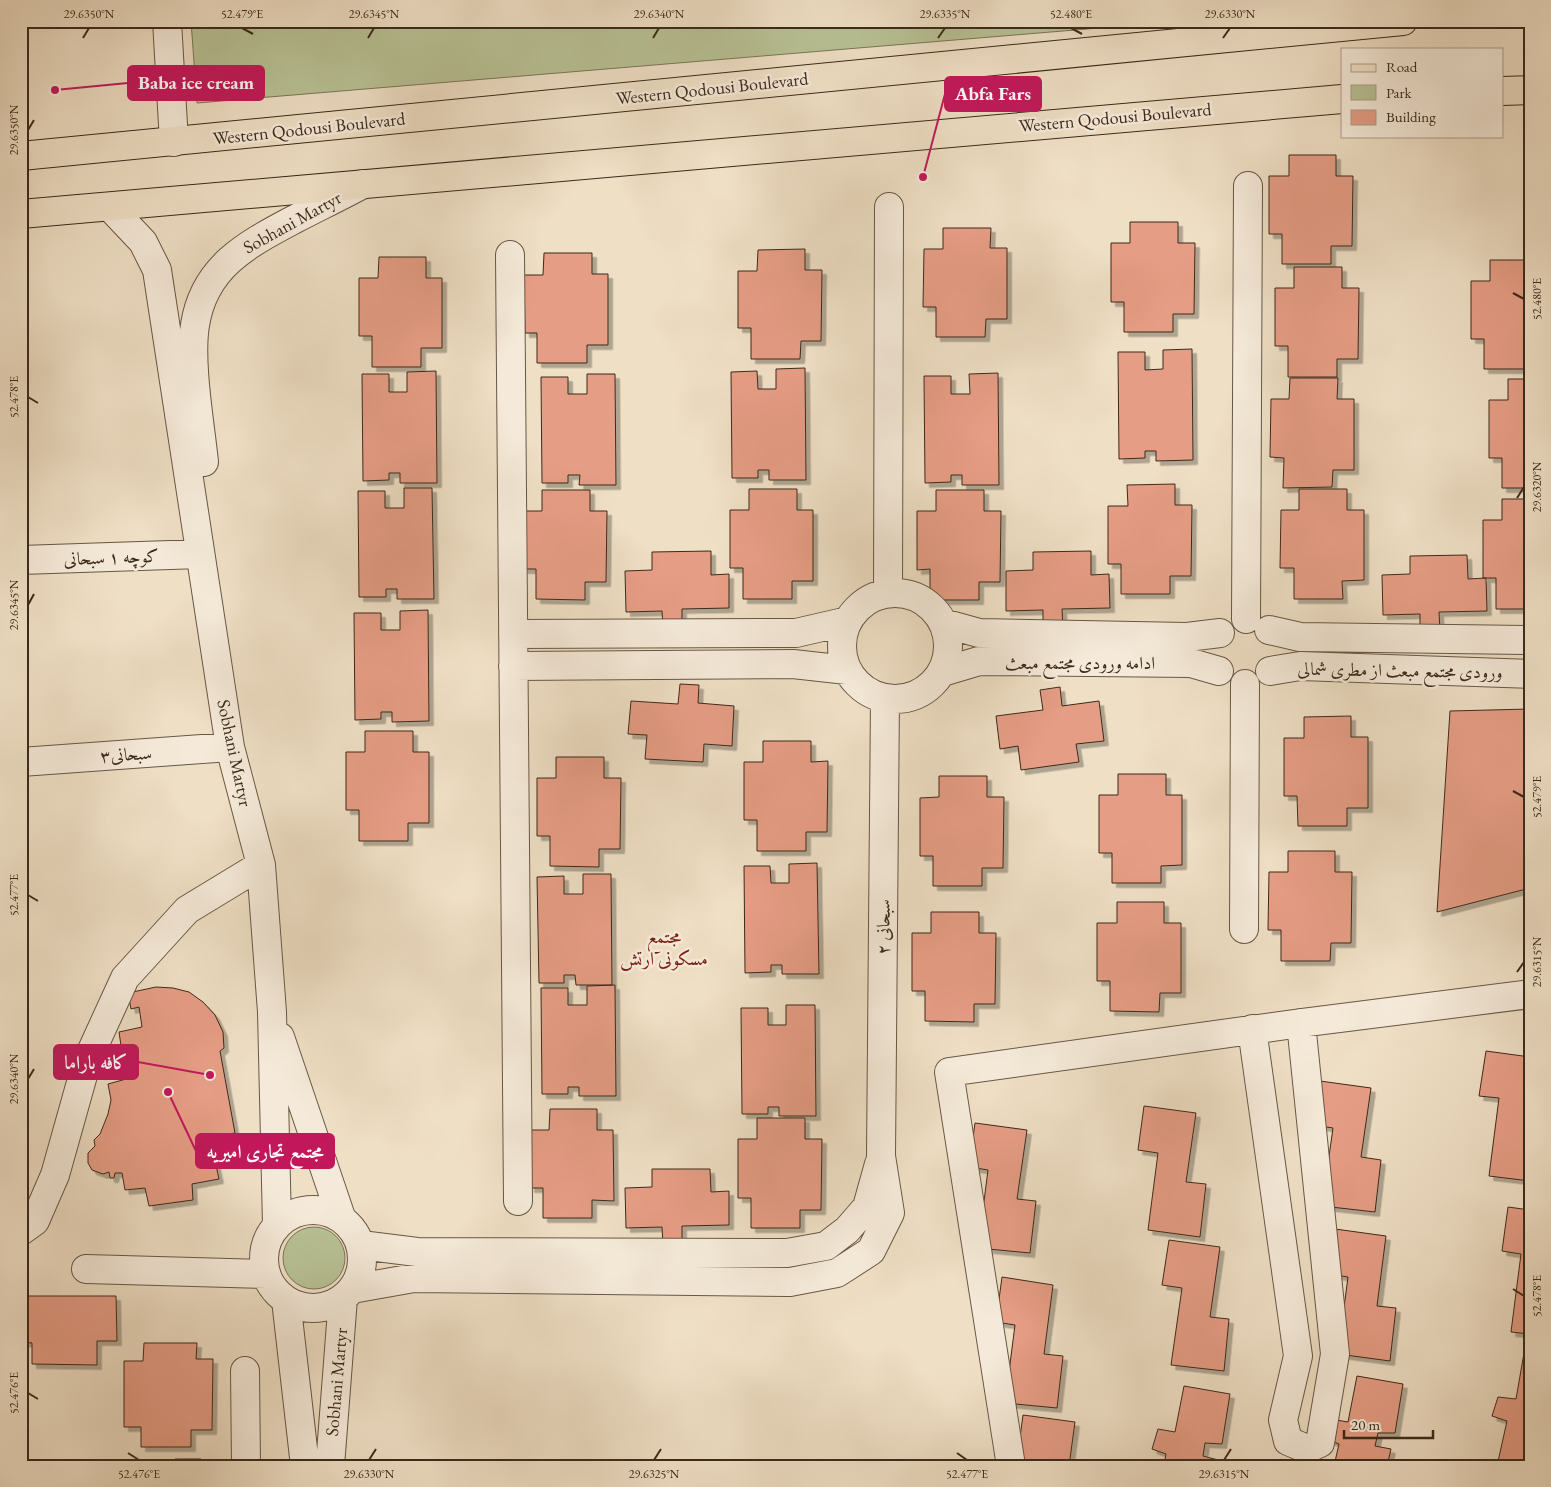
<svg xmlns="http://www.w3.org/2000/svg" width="1551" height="1487" viewBox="0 0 1551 1487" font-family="'EB Garamond',Amiri,serif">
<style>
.green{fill:#b8c296;stroke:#7a7658}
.building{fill:#e69d85;stroke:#3b2a1a;filter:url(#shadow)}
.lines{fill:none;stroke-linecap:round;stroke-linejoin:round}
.minor-casing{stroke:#685745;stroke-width:30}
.major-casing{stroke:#3b2a1a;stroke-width:30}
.minor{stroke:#f5ead9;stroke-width:28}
.major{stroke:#efdfc5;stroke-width:28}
.ticks{fill:none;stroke:#3b2a1a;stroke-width:2}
.labels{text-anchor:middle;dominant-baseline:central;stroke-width:5;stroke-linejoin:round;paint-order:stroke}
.street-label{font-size:18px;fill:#3b2a1a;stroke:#f5ead9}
.neighbourhood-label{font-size:19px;fill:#7a1f14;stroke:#f5ead9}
.leader{fill:none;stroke:#c2185b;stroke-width:2}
.callout-dot{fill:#c2185b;stroke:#f5ead9;stroke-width:2}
.callout{fill:#c2185b;stroke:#c2185b;stroke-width:2}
.callout-label{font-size:19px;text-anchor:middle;font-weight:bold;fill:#fff}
.neatline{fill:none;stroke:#3b2a1a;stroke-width:2}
.ticks-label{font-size:12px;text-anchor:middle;fill:#3b2a1a}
</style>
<defs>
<filter id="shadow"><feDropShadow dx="4.5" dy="4.5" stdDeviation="0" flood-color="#0004"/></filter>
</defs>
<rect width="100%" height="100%" fill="#efdfc5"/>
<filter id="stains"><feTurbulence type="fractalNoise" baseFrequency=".004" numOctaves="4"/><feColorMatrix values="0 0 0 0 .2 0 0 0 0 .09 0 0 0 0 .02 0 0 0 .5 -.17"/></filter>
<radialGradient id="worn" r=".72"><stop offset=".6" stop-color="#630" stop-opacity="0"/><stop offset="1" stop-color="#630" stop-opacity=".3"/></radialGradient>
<path class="green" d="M 191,21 L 1126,21 L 1111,27 L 197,103 Z
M283 1258a31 31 0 1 1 62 0a31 31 0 1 1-62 0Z"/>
<path class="building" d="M 1289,155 L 1336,155 L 1336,176 L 1353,176 L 1352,246 L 1331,246 L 1331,264 L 1282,264 L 1282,234 L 1269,234 L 1269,176 L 1289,176 Z
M 1130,222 L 1178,222 L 1178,243 L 1195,243 L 1194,314 L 1173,314 L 1173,332 L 1124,332 L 1124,302 L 1111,302 L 1111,243 L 1130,243 Z
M 943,228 L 991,228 L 990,248 L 1007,248 L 1007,319 L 986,319 L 985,337 L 936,337 L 936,307 L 923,307 L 924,249 L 943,249 Z
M 805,249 L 805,270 L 822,270 L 821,341 L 801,341 L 800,359 L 751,359 L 751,328 L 738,328 L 738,271 L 757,271 L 758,250 Z
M 544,253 L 592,253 L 592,274 L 608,274 L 608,345 L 587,345 L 587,363 L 537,363 L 537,333 L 525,333 L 524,275 L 543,275 Z
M 379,257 L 426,257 L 426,278 L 442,278 L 442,348 L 421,348 L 421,367 L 372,367 L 372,336 L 359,336 L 359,278 L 378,278 Z
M 1490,260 L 1530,260 L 1530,369 L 1484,369 L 1484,339 L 1471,339 L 1471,281 L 1490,281 Z
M 1294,267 L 1342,267 L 1342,288 L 1359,288 L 1358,359 L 1337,359 L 1337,377 L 1288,377 L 1288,346 L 1275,346 L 1275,288 L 1294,288 Z
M 1192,349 L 1193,460 L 1156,461 L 1156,451 L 1145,451 L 1145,458 L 1119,459 L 1118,352 L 1145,352 L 1145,370 L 1163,369 L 1163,350 Z
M 805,368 L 806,480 L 769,480 L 769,470 L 758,470 L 758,478 L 732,478 L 731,372 L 757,371 L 758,389 L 776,389 L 776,369 Z
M 436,371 L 437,483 L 400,483 L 400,473 L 389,473 L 389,480 L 363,481 L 362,374 L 389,374 L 389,392 L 407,392 L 407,372 Z
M 998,373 L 999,485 L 962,485 L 962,475 L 951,475 L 951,482 L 925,483 L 924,376 L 951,376 L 951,394 L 970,394 L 969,374 Z
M 587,374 L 615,374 L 616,485 L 579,485 L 580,475 L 568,475 L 568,483 L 542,483 L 541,377 L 568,377 L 568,394 L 587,394 Z
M 1290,378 L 1338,378 L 1337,399 L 1354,399 L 1354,470 L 1333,470 L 1332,487 L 1283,488 L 1284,458 L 1270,457 L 1271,399 L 1289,399 Z
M 1508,379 L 1530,379 L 1530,488 L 1502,488 L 1502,458 L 1489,458 L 1489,400 L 1508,400 Z
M 1175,484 L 1175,505 L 1192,505 L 1191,576 L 1170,576 L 1170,594 L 1121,594 L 1121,564 L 1108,564 L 1108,506 L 1128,506 L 1127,485 Z
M 404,488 L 432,488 L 434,599 L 397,599 L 397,589 L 386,589 L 386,597 L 359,597 L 358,491 L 385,491 L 385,508 L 404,508 Z
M 749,489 L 797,489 L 797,510 L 813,510 L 813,581 L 792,581 L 792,599 L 743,599 L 743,568 L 730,568 L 730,510 L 749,510 Z
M 1299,489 L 1347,489 L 1347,510 L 1364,510 L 1364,580 L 1342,581 L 1343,599 L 1294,599 L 1294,568 L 1280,568 L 1281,510 L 1299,510 Z
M 542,490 L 590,490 L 590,511 L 607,511 L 606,582 L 585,582 L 585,600 L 536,599 L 536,569 L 523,569 L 523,511 L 542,511 Z
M 936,490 L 984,490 L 984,511 L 1001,511 L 1000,582 L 979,582 L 979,600 L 930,600 L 930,569 L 917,570 L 917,511 L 936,511 Z
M 1502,499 L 1530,499 L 1530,609 L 1496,609 L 1496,578 L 1483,578 L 1483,520 L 1502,520 Z
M 711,551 L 711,575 L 729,574 L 729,608 L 682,609 L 682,629 L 663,629 L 662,611 L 626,612 L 625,571 L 652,570 L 652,552 Z
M 1091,551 L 1091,575 L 1109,574 L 1110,608 L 1062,609 L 1063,629 L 1043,629 L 1043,610 L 1006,611 L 1006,571 L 1033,570 L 1033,552 Z
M 1467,555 L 1468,579 L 1486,578 L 1487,611 L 1439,612 L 1440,632 L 1420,633 L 1420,614 L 1383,615 L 1382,575 L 1410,574 L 1410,556 Z
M 428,610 L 429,721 L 392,722 L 392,712 L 381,712 L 381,719 L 355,720 L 354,613 L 381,613 L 381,630 L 400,630 L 400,611 Z
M 680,684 L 699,685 L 698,703 L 734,706 L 732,746 L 704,744 L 703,762 L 645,759 L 647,735 L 628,734 L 631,701 L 678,704 Z
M 1060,687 L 1062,706 L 1099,701 L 1104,741 L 1076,744 L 1079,762 L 1021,770 L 1018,746 L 1000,749 L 996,716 L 1043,710 L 1040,690 Z
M 1530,709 L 1530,888 L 1437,912 L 1450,711 Z
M 1351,716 L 1351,737 L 1368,737 L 1368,808 L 1347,808 L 1347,826 L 1298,826 L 1297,796 L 1284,796 L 1284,738 L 1304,738 L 1304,717 Z
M 365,731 L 413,731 L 413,752 L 429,752 L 429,823 L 408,823 L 408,841 L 359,841 L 359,810 L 346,810 L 346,752 L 365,752 Z
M 763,741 L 811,741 L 811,762 L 828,761 L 827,832 L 806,832 L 806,851 L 757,851 L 757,820 L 744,820 L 744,762 L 763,762 Z
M 556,757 L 604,757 L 604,778 L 621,778 L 620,849 L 599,849 L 599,867 L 550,866 L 550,836 L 537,836 L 537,778 L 556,778 Z
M 1118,774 L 1166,774 L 1166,795 L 1182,795 L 1182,865 L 1161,866 L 1161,883 L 1112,883 L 1112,853 L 1099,853 L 1099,795 L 1118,795 Z
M 939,776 L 987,776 L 987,797 L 1004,797 L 1003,868 L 982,868 L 982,886 L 933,886 L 933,856 L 920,856 L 920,798 L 939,797 Z
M 1288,851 L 1335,851 L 1335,872 L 1352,872 L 1351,943 L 1331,943 L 1330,961 L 1281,961 L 1281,930 L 1268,930 L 1269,872 L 1288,872 Z
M 817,863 L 819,974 L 782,974 L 782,965 L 771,965 L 771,972 L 745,973 L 744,866 L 770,866 L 771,883 L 789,883 L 789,864 Z
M 583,874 L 611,874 L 612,985 L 576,985 L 575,975 L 564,975 L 564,983 L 539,983 L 537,877 L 564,876 L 564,894 L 583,894 Z
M 1117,902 L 1164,902 L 1164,923 L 1181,923 L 1181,993 L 1160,993 L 1159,1012 L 1110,1011 L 1110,981 L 1097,981 L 1097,923 L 1117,923 Z
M 931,912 L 979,912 L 979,933 L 996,933 L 995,1004 L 974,1004 L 974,1022 L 925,1021 L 925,991 L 912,991 L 912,933 L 931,933 Z
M 615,985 L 616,1096 L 579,1096 L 579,1087 L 568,1087 L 568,1094 L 542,1094 L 541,988 L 568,988 L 568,1005 L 587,1005 L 587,986 Z
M 156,987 L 173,988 L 189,992 L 203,1002 L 215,1015 L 223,1032 L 224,1048 L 220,1051 L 235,1133 L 210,1137 L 219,1179 L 192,1184 L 193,1200 L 149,1206 L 145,1188 L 125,1190 L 122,1173 L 115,1173 L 114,1178 L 110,1178 L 109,1172 L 103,1174 L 92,1170 L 88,1163 L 88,1153 L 95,1146 L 94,1140 L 100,1134 L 108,1114 L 111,1100 L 108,1084 L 126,1079 L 119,1032 L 142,1027 L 139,1007 L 131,1009 L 128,993 Z
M 786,1005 L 815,1005 L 816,1116 L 779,1116 L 779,1107 L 768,1107 L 768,1114 L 742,1114 L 741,1008 L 768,1008 L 768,1025 L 786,1025 Z
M 1486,1051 L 1530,1057 L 1528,1128 L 1530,1128 L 1530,1181 L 1489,1176 L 1499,1098 L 1479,1096 Z
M 1320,1081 L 1371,1088 L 1361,1157 L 1381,1160 L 1375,1212 L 1322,1206 L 1333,1128 L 1313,1125 Z
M 1144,1106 L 1196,1113 L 1186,1182 L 1206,1184 L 1200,1237 L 1148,1230 L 1158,1153 L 1138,1150 Z
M 550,1109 L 597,1109 L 597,1130 L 613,1130 L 614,1201 L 592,1200 L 592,1218 L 543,1218 L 543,1188 L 530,1188 L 531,1130 L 549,1130 Z
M 757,1118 L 805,1118 L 805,1139 L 822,1139 L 821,1210 L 800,1210 L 800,1228 L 751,1228 L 751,1198 L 738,1198 L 738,1139 L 757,1139 Z
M 975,1123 L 1027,1130 L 1017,1199 L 1036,1201 L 1030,1253 L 978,1248 L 988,1170 L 969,1167 Z
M 652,1169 L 710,1169 L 711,1192 L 729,1191 L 729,1225 L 682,1226 L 682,1246 L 663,1246 L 662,1227 L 626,1228 L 625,1188 L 652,1187 Z
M 1508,1207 L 1530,1210 L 1530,1334 L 1511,1332 L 1521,1254 L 1502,1251 Z
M 1335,1229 L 1386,1236 L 1377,1306 L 1396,1308 L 1390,1361 L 1338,1354 L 1348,1277 L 1328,1274 Z
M 1169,1240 L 1220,1247 L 1210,1317 L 1229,1319 L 1224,1371 L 1171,1365 L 1182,1288 L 1162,1285 Z
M 1002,1277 L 1053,1285 L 1044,1354 L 1063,1356 L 1057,1408 L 1005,1403 L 1015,1325 L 996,1322 Z
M 21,1296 L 116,1296 L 117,1341 L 97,1341 L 97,1365 L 32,1364 L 32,1343 L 21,1342 Z
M 144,1343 L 197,1343 L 196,1359 L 213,1359 L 212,1430 L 191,1430 L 191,1447 L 141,1447 L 141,1427 L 124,1427 L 124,1361 L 143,1361 Z
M 1524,1353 L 1530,1354 L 1530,1466 L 1497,1466 L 1507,1421 L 1492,1416 L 1498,1397 L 1516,1399 Z
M 1357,1376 L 1403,1384 L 1395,1433 L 1378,1433 L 1375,1446 L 1391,1449 L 1387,1466 L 1334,1466 L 1339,1444 L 1324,1438 L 1331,1419 L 1348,1422 Z
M 1184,1386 L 1230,1394 L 1222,1444 L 1205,1443 L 1203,1456 L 1218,1460 L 1217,1466 L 1164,1466 L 1166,1454 L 1152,1449 L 1158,1429 L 1175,1432 Z
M 1023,1415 L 1075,1422 L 1069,1466 L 1036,1466 L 1037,1463 L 1017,1460 Z
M 175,1459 L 201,1459 L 200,1466 L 174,1466 Z
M 131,1460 L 157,1461 L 157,1466 L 131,1466 Z"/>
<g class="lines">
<defs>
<path id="minor" d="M 167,21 L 174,142
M 110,207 L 143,242 L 157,270 L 230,747 L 261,865 L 272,1012 L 277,1225
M 510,255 L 518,1201
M 204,462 C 200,423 189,362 195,325 C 204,266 248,244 295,219 C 318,207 341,196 363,184
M 21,560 L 200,554
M842 646a53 53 0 1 1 106 0a53 53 0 1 1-106 0Z
M 888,593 L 889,207
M 1246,619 L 1248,186
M 943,623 L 979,633 L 1187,637 L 1220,633
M 1269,630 L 1300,637 L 1530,640
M 513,634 L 796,633 L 848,621
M 513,666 L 793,664 L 847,670
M 1270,671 L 1300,666 L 1530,674
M 942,672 L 979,661 L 1191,663 L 1219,671
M 21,762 L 230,747
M 1244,929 L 1245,684
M 1252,1029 L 1298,1356 L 1283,1420 L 1288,1441 L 1307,1449 L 1320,1443 L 1335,1354 L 1301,1023
M 280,1037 L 341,1217
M264 1259a49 49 0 1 1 98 0a49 49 0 1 1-98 0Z
M 21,1231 L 35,1221 L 55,1175 L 87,1061 L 125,978 L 187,910 L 261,865
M 361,1245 L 417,1252 L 787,1253 L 826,1246 L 847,1230 L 867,1207 L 879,1164
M 86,1269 L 266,1274
M 352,1289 L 414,1278 L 790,1282 L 837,1273 L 871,1251 L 890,1213 L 881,1156 L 885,699
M 286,1300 L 305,1466
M 245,1371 L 246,1466
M 330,1466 L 343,1298
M 1011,1466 L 949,1072 L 1301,1023 L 1530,994"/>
<path id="major" d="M 1502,91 L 1530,90
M 21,156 L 1403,21
M 21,214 L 1342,99"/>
</defs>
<use href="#minor" class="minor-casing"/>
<use href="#major" class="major-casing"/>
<use href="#minor" class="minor"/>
<use href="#major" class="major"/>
</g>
<path class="ticks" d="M 242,28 L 253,34M 1071,28 L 1082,34M 83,38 L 89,28M 368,38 L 374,28M 653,38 L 659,28M 938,38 L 945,28M 1223,38 L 1230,28M 28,130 L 34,120M 1513,293 L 1524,299M 28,397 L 38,403M 1517,498 L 1524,487M 28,605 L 34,594M 1513,791 L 1524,797M 28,895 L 38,901M 1517,972 L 1524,962M 28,1079 L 34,1069M 1513,1289 L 1524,1296M 28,1393 L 38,1399M 128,1453 L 139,1460M 957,1453 L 967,1460M 369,1460 L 376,1449M 654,1460 L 661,1449M 1224,1460 L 1231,1449"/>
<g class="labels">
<g class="street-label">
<text transform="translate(712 88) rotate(-6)">Western Qodousi Boulevard</text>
<text transform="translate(1115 117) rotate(-5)">Western Qodousi Boulevard</text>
<text transform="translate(309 128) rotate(-6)">Western Qodousi Boulevard</text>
<text transform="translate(292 222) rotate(-29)">Sobhani Martyr</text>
<text transform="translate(111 557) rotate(-2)">کوچه ۱ سبحانی</text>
<text x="1080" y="662">ادامه ورودی مجتمع مبعث</text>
<text transform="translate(1400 670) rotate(1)">ورودی مجتمع مبعث از مطری شمالی</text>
<text transform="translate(235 753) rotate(78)">Sobhani Martyr</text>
<text transform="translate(126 754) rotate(-4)">سبحانی۳</text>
<text transform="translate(883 927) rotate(-89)">سبحانی ۲</text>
<text transform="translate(336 1382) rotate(-85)">Sobhani Martyr</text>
</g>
<g class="neighbourhood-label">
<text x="664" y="936">مجتمع<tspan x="664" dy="22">مسکونی ارتش</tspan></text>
</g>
</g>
<path class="leader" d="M55 90L128 83M923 177L945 94M210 1075L138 1062M168 1092L196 1151"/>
<g class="callout-dot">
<circle cx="55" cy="90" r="5"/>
<circle cx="923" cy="177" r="5"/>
<circle cx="210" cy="1075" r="5"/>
<circle cx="168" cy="1092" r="5"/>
</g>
<g class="callout">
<rect x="128" y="66" width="136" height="34" rx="5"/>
<rect x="945" y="77" width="96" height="34" rx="5"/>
<rect x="54" y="1045" width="84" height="34" rx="5"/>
<rect x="196" y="1134" width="138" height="34" rx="5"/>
</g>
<g class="callout-label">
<text x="196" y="89">Baba ice cream</text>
<text x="993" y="100">Abfa Fars</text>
<text x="96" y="1069">کافه باراما</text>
<text x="265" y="1158">مجتمع تجاری امیریه</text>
</g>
<rect width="1551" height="1487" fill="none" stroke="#efdfc5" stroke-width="55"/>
<rect x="1341" y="48" width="162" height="90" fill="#f5ead9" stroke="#ab9d8d"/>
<rect x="1351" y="64" width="25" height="8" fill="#efdfc5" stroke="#ab9d8d"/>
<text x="1386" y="72" font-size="15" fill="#3b2a1a">Road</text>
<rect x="1351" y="85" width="25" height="15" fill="#b8c296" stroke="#ab9d8d"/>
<text x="1386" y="98" font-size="15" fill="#3b2a1a">Park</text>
<rect x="1351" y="110" width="25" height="15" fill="#e69d85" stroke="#ab9d8d"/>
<text x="1386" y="122" font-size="15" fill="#3b2a1a">Building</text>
<path d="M1344 1430v8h89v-8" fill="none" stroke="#3b2a1a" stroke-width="2.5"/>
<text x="1351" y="1430" font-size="15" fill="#3b2a1a" stroke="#f5ead9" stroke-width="4" paint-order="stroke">20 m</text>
<rect x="28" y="28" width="1496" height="1432" class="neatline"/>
<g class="ticks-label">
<text x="89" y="18">29.6350°N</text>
<text x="242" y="18">52.479°E</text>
<text x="374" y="18">29.6345°N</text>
<text x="659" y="18">29.6340°N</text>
<text x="945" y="18">29.6335°N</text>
<text x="1071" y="18">52.480°E</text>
<text x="1230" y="18">29.6330°N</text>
<text transform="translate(14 130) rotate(-90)" y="4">29.6350°N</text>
<text transform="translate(1537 299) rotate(-90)" y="4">52.480°E</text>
<text transform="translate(14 397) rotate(-90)" y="4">52.478°E</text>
<text transform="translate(1537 487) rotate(-90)" y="4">29.6320°N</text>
<text transform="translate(14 605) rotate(-90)" y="4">29.6345°N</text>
<text transform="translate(1537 797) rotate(-90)" y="4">52.479°E</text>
<text transform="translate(14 895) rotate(-90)" y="4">52.477°E</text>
<text transform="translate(1537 962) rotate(-90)" y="4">29.6315°N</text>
<text transform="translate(14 1079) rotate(-90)" y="4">29.6340°N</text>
<text transform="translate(1537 1296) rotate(-90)" y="4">52.478°E</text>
<text transform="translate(14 1393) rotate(-90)" y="4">52.476°E</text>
<text x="139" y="1478">52.476°E</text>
<text x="369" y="1478">29.6330°N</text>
<text x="654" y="1478">29.6325°N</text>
<text x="967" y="1478">52.477°E</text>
<text x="1224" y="1478">29.6315°N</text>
</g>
<rect width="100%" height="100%" filter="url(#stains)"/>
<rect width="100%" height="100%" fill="url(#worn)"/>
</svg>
